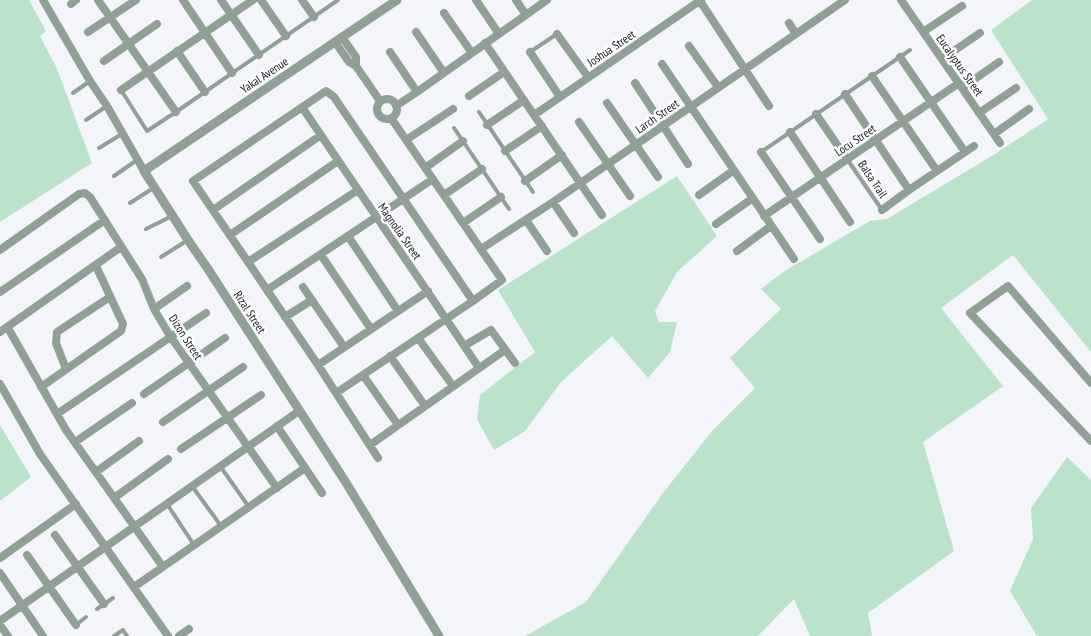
<svg xmlns="http://www.w3.org/2000/svg" width="1091" height="636" viewBox="0 0 1091 636" font-family="'PT Sans Narrow',sans-serif">
<style>
.green{fill:#bae3ca}
.lines{fill:none;stroke-linecap:round;stroke-linejoin:round}
.service{stroke:#91a097;stroke-width:4}
.minor{stroke:#91a097;stroke-width:8}
.tertiary{stroke:#91a097;stroke-width:9}
.labels{text-anchor:middle;dominant-baseline:central;stroke-width:5;stroke-linejoin:round;paint-order:stroke}
.street-label{font-size:12px;fill:#181723;stroke:#fff}
</style>
<rect width="100%" height="100%" fill="#f4f4fb"/>
<path class="green" d="M 0,0 L 29,0 L 46,31 L 40,36 L 57,69 L 92,163 L 0,222 Z
M 1032,0 L 1091,0 L 1091,352 L 1013,255 L 941,308 L 1003,386 L 923,442 L 954,551 L 868,613 L 872,636 L 810,636 L 794,599 L 758,636 L 525,636 L 586,602 L 663,493 L 713,430 L 755,388 L 730,358 L 781,309 L 761,289 L 783,272 L 870,221 L 887,219 L 995,154 L 1048,119 L 991,30 Z
M 677,176 L 717,236 L 677,272 L 655,311 L 659,322 L 677,322 L 670,352 L 648,378 L 612,336 L 561,382 L 525,431 L 494,450 L 477,419 L 480,395 L 535,352 L 498,290 Z
M 0,425 L 31,477 L 0,501 Z
M 1067,457 L 1091,480 L 1091,636 L 1037,636 L 1010,591 L 1033,539 L 1031,508 Z"/>
<g class="lines">
<path class="service" d="M 530,52 L 557,34
M 121,90 L 147,131 L 176,112 L 338,0
M 73,93 L 90,81
M 479,112 L 533,192
M 86,120 L 107,106
M 454,128 L 509,209
M 99,148 L 122,134
M 761,152 L 910,50
M 847,159 L 882,210
M 114,176 L 137,160
M 130,203 L 155,187
M 146,229 L 172,216
M 161,257 L 188,240
M 220,466 L 249,507
M 192,486 L 221,526
M 167,504 L 194,545
M 97,609 L 113,598
M 76,625 L 86,617
M 114,636 L 123,630 L 127,636"/>
<path class="minor" d="M 43,0 L 90,81 L 107,106 L 144,171
M 98,0 L 176,112
M 183,0 L 232,73
M 221,0 L 259,55
M 261,0 L 286,36
M 302,0 L 314,17
M 476,0 L 499,34
M 516,0 L 526,15
M 901,0 L 1000,143
M 700,1 L 769,106
M 71,4 L 76,0
M 444,13 L 472,53
M 789,23 L 796,34
M 88,32 L 136,0
M 416,32 L 444,73
M 923,32 L 962,6
M 557,34 L 588,77
M 342,37 L 356,57 L 356,66
M 335,42 L 349,62 L 356,66 L 380,101
M 485,43 L 602,215
M 689,46 L 718,87
M 177,51 L 205,92
M 390,52 L 417,92
M 530,52 L 560,97
M 900,57 L 965,152
M 942,59 L 980,33
M 104,61 L 157,24
M 662,64 L 794,259
M 872,76 L 937,171
M 635,83 L 688,164
M 962,88 L 999,62
M 121,90 L 253,0
M 845,94 L 909,190
M 469,96 L 504,72
M377 109a10 10 0 1 1 20 0a10 10 0 1 1-20 0Z
M 607,103 L 658,177
M 396,106 L 417,92 L 547,0
M 302,107 C 361,195 421,281 479,368
M 979,113 L 1016,88
M 816,114 L 847,159
M 534,115 L 701,0
M 579,122 L 630,196
M 487,125 L 524,100
M 790,132 L 850,222
M 994,134 L 1029,109
M 406,140 L 453,109
M 505,151 L 542,126
M 761,152 L 820,239
M 425,168 L 463,141
M 525,181 L 562,155
M 444,195 L 482,169
M 699,195 L 734,170
M 553,202 L 574,233
M 213,210 L 321,135
M 882,210 L 909,190 L 974,146
M 764,216 L 959,83
M 526,220 L 547,251
M 463,223 L 501,197
M 716,224 L 753,198
M 230,235 L 338,161
M 348,236 L 398,311
M 481,249 L 553,202 L 845,0
M 0,250 L 79,194 L 85,193 L 90,197 L 142,279 L 154,309 L 170,336 L 277,488
M 737,251 L 771,226
M 321,255 L 371,329
M 248,262 L 358,190
M 303,287 L 344,347
M 267,290 L 433,179
M 0,292 L 105,220
M 154,309 L 187,286
M 285,317 L 312,300
M 8,328 L 66,430 L 163,567
M 0,332 L 121,247
M 418,338 L 453,386
M 464,346 L 491,330 L 515,363
M 390,356 L 425,406
M 318,365 L 428,291
M 66,369 L 56,343 L 57,332 L 110,297
M 363,375 L 398,425
M 1091,383 L 1008,286 L 970,313 L 1091,441
M 0,384 L 40,454 L 168,636
M 41,387 L 121,331 L 123,324 L 96,266
M 336,393 L 473,301 L 502,280 L 391,118
M 144,394 L 225,338
M 57,414 L 206,313
M 163,422 L 243,367
M 277,426 L 322,493
M 75,442 L 132,403
M 370,445 L 505,350
M 181,449 L 261,395
M 378,458 L 318,365 L 193,181 L 326,91 L 334,97 L 473,301
M 96,472 L 139,441
M 114,498 L 168,459
M 55,535 L 104,604
M 27,555 L 76,625
M 0,558 L 76,504
M 0,573 L 43,636
M 134,587 L 305,468
M 0,621 L 299,411
M 0,625 L 8,636
M 179,636 L 189,629"/>
<path class="tertiary" d="M 397,0 L 144,171 L 188,240 L 208,269 L 345,481 L 439,636"/>
</g>
<g class="labels">
<g class="street-label">
<text transform="translate(611 48) rotate(-34)">Joshua Street</text>
<text transform="translate(960 65) rotate(55)">Eucalyptus Street</text>
<text transform="translate(264 75) rotate(-34)">Yakal Avenue</text>
<text transform="translate(657 116) rotate(-35)">Larch Street</text>
<text transform="translate(855 140) rotate(-34)">Locu Street</text>
<text transform="translate(873 179) rotate(56)">Balsa Trail</text>
<text transform="translate(400 231) rotate(55)">Magnolia Street</text>
<text transform="translate(250 312) rotate(57)">Rizal Street</text>
<text transform="translate(186 337) rotate(57)">Dizon Street</text>
</g>
</g>
</svg>
